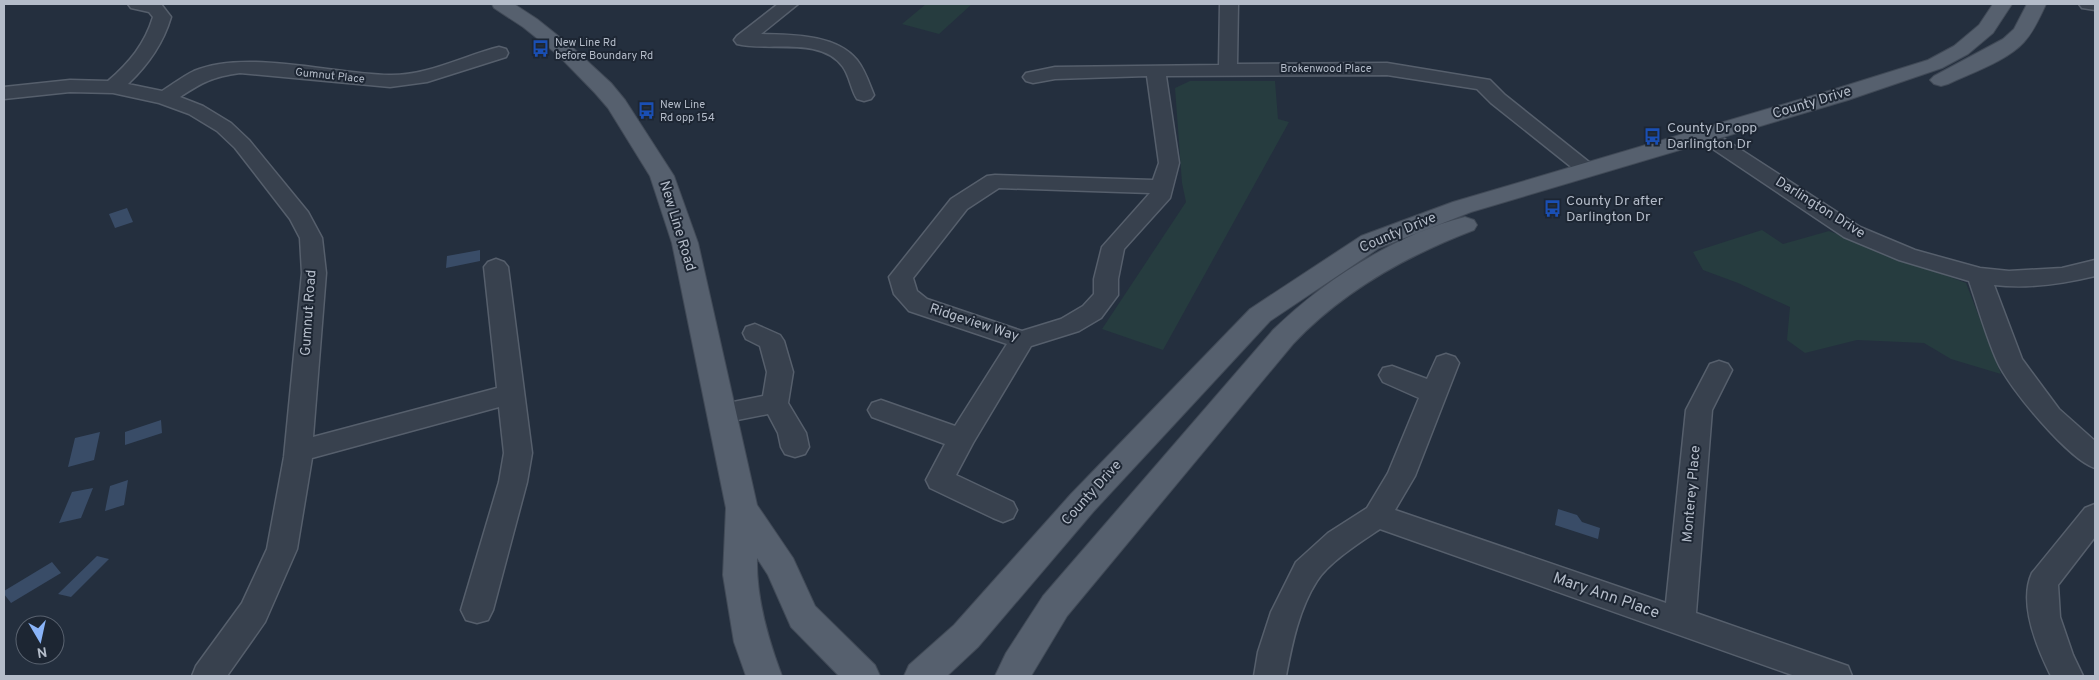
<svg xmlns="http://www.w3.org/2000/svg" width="2099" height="680" viewBox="0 0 2099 680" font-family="Overpass,sans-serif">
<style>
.green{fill:#263c3f}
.water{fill:#394c67}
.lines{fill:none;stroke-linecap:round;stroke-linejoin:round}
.minor-casing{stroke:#565f6c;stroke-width:3}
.major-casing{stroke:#414a57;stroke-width:2}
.minor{fill:#38414e;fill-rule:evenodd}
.major{fill:#56606e;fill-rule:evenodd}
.labels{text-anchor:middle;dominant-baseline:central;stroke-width:4;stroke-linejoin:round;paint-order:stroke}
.far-poi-label{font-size:11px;fill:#b4bcc9;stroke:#1d2633;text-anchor:start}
.far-street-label{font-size:11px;fill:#b4bcc9;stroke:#1d2633}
.street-label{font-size:14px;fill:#b4bcc9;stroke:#1d2633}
.poi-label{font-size:14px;fill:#b4bcc9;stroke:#1d2633;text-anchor:start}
.near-street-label{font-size:16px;fill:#b4bcc9;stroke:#1d2633}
</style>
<rect width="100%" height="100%" fill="#242f3e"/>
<path class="green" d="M 926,4 L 972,4 L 939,34 L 902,24 Z
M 1190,81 L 1275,81 L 1278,119 L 1289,122 L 1163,350 L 1102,329 L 1186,202 L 1182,183 L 1175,88 Z
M 1762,230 L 1783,244 L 1829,231 L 1966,283 L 2001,374 L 1951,359 L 1924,343 L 1857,340 L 1805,353 L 1787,340 L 1790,307 L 1738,283 L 1703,270 L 1693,252 Z"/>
<path class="water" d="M 127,208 L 133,222 L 115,228 L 109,214 Z
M 480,250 L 480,261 L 446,268 L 447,256 Z
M 161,420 L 162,433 L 125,445 L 125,432 Z
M 100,432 L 94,460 L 68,467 L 75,438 Z
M 128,480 L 124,505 L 105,511 L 110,486 Z
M 93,488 L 81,518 L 59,523 L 72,492 Z
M 1558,509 L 1577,515 L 1582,522 L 1600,528 L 1598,539 L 1555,525 Z
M 97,556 L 109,559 L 71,597 L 58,594 Z
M 52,562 L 61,573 L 11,603 L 4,594 L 4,591 Z"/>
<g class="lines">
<defs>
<path id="minor" d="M 128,4 L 161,4 L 171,17 C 163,44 148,65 128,84 L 162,91 C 172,85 183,76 194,71 C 246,49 332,74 389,75 C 427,76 463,56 499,47 L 506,49 L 508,53 L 506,57 L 427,82 L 390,87 L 240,73 C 212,77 203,82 180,97 L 203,106 L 231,123 L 249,140 L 308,212 L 322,238 L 326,273 L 313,437 L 497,388 L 484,267 L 488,262 L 496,259 L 504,262 L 508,267 L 532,453 L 527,482 L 493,610 L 488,620 L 477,623 L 466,620 L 461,610 L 499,482 L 504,453 L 499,407 L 312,458 L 297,549 L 265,622 L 227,676 L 192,676 L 196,666 L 242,603 L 267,549 L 284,457 L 302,273 L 300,238 L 290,219 L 235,148 L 217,131 L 189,114 L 159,103 L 113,93 L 70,92 L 4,99 L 4,87 L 70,80 L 108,81 C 129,63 145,44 153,17 L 149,12 L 131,8 Z
M 778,4 L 798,4 L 761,34 C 792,35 836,34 857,60 C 865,70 869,83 874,95 L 871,99 L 864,101 L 857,99 C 851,90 850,77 843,67 C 821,36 768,52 737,44 L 734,40 L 737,36 Z
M 1220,4 L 1238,4 L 1237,64 L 1387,63 L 1490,80 L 1505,95 L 1594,166 L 1598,170 L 1594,174 L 1587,176 L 1580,174 L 1491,103 L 1477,89 L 1387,75 L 1166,76 L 1179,163 L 1170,198 L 1124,249 L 1118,279 L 1118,295 L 1101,318 L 1079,331 L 1031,346 L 973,443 L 956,475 L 1013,502 L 1017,510 L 1013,518 L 1003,522 L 993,518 L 930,488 L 926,480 L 945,444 L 872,417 L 868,410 L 872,403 L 881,400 L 955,426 L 1007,344 L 909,311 L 894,294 L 889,277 L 951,199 L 987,176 L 995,175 L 1153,180 L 1159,163 L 1147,76 L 1055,79 L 1033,83 L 1026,81 L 1023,77 L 1026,73 L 1055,67 L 1219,65 ZM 999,188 L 1150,193 L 1102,247 L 1094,279 L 1094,294 L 1083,306 L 1061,319 L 1022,331 L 927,299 L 917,291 L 913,278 L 967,209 Z
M 2079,4 L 2095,4 L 2095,10 L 2082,8 Z
M 1705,129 L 1712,131 L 1860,227 L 1915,250 L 1980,268 L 2009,271 L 2062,268 L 2095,260 L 2095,276 C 2062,284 2028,289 1994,285 L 2022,359 L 2059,409 L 2095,441 L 2095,468 C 2069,460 2008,387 1997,361 C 1986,336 1978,307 1969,281 L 1899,260 L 1844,237 L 1698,139 L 1695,135 L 1698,131 Z
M 755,324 L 780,335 L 784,341 L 793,372 L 788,403 L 806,433 L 809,447 L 805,454 L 795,457 L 785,454 L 781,447 L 778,433 L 768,414 L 722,423 L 713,420 L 709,413 L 713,406 L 763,396 L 767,372 L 760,346 L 746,339 L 743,333 L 746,327 Z
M 1446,354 L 1455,357 L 1459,363 L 1415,476 L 1395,510 L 1666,603 L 1686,410 L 1710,364 L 1719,361 L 1728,364 L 1732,370 L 1712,410 L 1696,613 L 1848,666 L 1852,676 L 1795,676 L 1380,529 C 1362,541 1329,562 1317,581 C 1299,609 1292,644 1286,676 L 1254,676 L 1258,652 L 1271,612 L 1296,562 L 1328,533 L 1367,508 L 1388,473 L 1419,398 L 1383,382 L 1379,375 L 1383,368 L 1392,366 L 1427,379 L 1437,357 Z
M 2095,504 L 2095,537 L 2058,585 L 2060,617 L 2073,655 L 2083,676 L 2051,676 C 2037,648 2018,603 2032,573 L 2085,508 Z"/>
<path id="major" d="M 492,4 L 514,4 L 537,19 L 572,47 L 611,83 L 625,100 L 674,176 L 698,243 L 757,505 L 793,558 L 815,606 L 875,665 L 880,676 L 839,676 L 791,627 L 768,575 L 757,558 C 756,598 768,639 782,676 L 746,676 L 734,642 L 723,575 L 726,508 L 672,243 L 650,176 L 608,108 L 595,93 L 558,55 L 523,27 L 494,8 Z
M 1993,4 L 2012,4 L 1993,33 L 1968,54 L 1942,68 L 1848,100 L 1471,212 L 1379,248 L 1270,321 L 1093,512 L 978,647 L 947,676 L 904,676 L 909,665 L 954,625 L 1071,494 L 1250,309 L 1361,236 L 1453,202 L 1832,90 L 1928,60 L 1954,46 L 1979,25 Z
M 2027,4 L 2046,4 C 2040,17 2034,31 2024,42 C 2007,61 1971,73 1948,84 L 1941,86 L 1934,84 L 1930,80 L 1934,76 L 2003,39 L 2014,29 Z
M 1465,217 L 1474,220 L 1477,225 L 1474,230 C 1406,256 1343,291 1293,344 L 1067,616 L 1031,676 L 995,676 L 1006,653 L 1043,596 L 1273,330 C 1324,280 1395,235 1465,217 Z"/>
</defs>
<use href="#minor" class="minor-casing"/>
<use href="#major" class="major-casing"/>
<use href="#minor" class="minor"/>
<use href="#major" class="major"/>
</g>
<defs>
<symbol id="bus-bare" viewBox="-9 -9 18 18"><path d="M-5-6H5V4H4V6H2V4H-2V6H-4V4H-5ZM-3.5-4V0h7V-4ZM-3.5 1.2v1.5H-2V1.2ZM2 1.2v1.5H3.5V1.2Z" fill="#1a4fb4" stroke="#1d2633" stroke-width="2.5" paint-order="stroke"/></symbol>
</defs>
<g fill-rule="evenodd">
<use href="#bus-bare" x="528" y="36" width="25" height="25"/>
<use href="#bus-bare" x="634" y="98" width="25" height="25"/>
<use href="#bus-bare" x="1640" y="124" width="25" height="25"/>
<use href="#bus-bare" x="1540" y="196" width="25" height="25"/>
</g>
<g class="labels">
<g class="far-poi-label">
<text x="555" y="43">New Line Rd<tspan x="555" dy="13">before Boundary Rd</tspan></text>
<text x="660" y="105">New Line<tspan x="660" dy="13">Rd opp 154</tspan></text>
</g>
<g class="far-street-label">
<text x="1326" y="69">Brokenwood Place</text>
<text transform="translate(330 76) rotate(6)">Gumnut Place</text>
</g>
<g class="street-label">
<text transform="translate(1812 103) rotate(-17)">County Drive</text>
<text transform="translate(1820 208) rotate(32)">Darlington Drive</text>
<text transform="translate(677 226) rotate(73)">New Line Road</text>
<text transform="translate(1398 233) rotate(-23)">County Drive</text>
<text transform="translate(309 313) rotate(-86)">Gumnut Road</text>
<text transform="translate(974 323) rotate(18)">Ridgeview Way</text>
<text transform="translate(1092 493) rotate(-48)">County Drive</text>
<text transform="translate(1692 494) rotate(-85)">Monterey Place</text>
</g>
<g class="poi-label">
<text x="1667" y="128">County Dr opp<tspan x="1667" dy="16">Darlington Dr</tspan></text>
<text x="1566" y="201">County Dr after<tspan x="1566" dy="16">Darlington Dr</tspan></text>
</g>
<g class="near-street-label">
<text transform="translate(1606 596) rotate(19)">Mary Ann Place</text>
</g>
</g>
<rect width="2099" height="680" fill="none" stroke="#b4bcc9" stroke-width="10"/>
<g transform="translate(40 640) rotate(171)"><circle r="24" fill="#1d2633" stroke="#59626f"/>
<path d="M0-4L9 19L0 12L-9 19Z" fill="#8ab4f8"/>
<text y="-8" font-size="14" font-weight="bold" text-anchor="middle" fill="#b4bcc9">N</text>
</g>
</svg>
